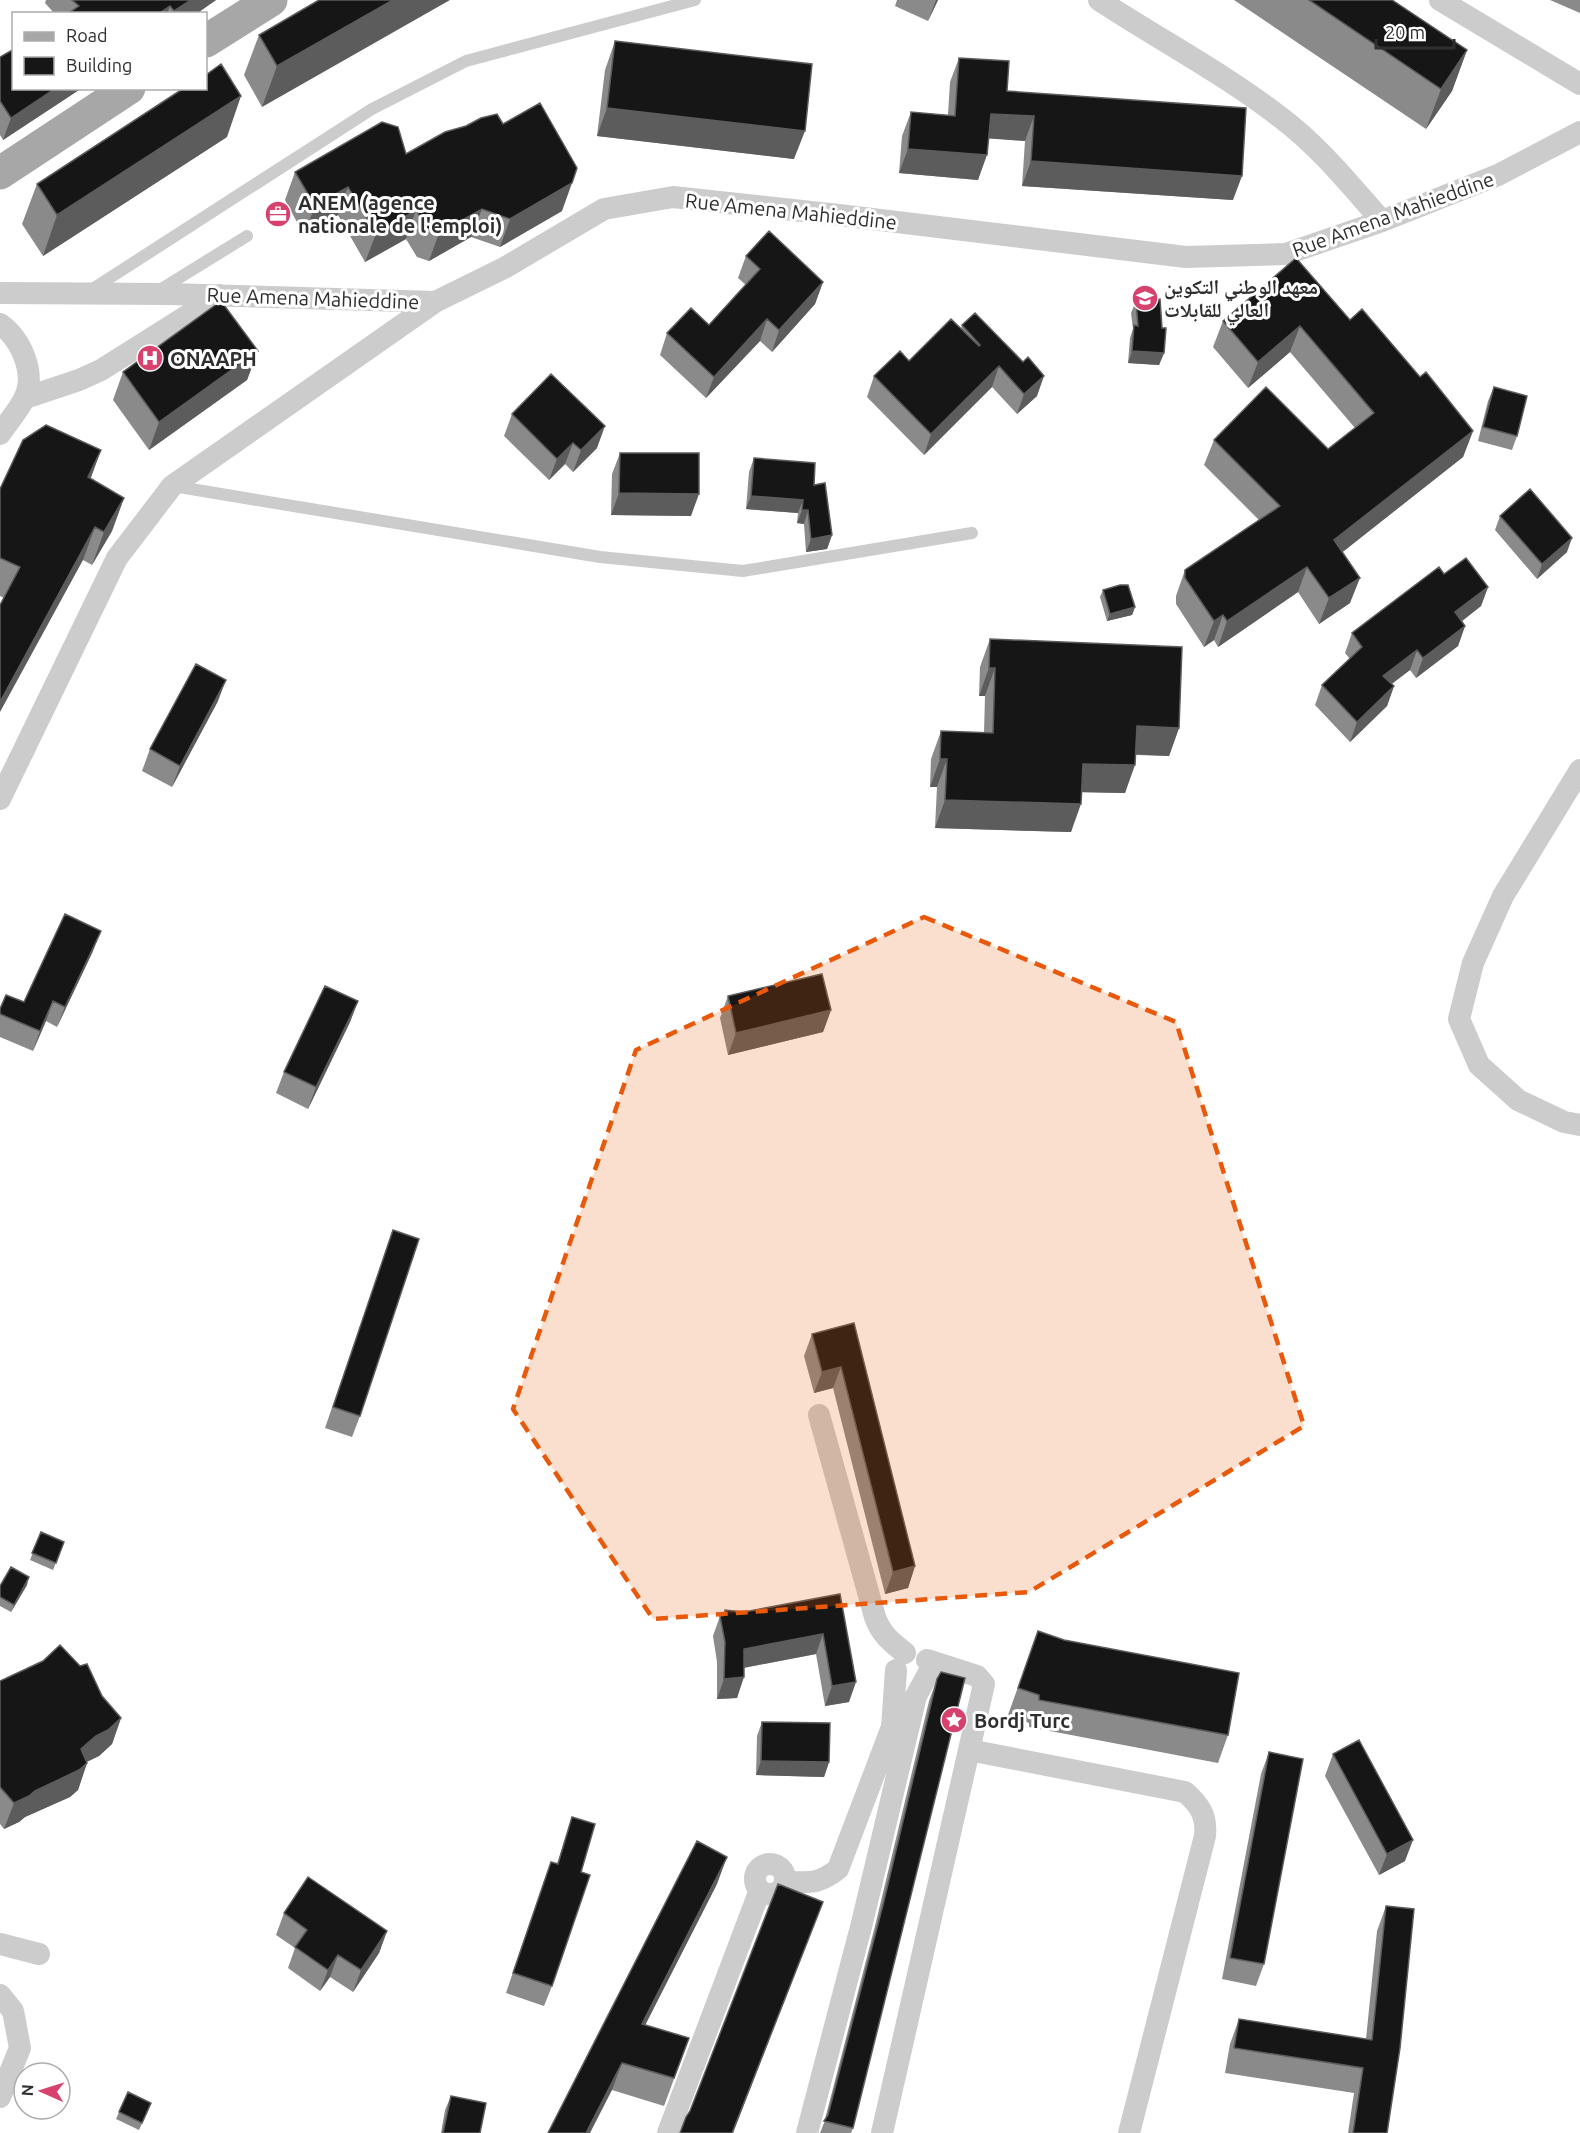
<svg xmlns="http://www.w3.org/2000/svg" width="1580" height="2133" viewBox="0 0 1580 2133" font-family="Ubuntu,'Noto Naskh Arabic',sans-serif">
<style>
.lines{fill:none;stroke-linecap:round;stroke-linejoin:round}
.lane{stroke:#ccc;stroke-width:12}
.street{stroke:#ccc;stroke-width:22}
.primary{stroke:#a7a7a7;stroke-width:33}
.wall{fill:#8a8a8a}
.shaded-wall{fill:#5c5c5c}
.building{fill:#161616;stroke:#5c5c5c;stroke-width:1.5}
.marked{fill:#e8590c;fill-opacity:0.2;stroke:#e8590c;stroke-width:4.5;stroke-dasharray:12 8;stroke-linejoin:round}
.labels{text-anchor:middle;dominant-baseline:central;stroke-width:6;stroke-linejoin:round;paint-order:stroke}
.poi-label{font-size:20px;font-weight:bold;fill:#2f2f2f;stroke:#fff;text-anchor:start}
.street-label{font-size:20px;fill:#2f2f2f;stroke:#fff}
</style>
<rect width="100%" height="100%" fill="#fff"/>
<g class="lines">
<path class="lane" d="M 91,290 L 372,109 L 466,61 L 695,0
M 158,291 L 247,236
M 173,486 L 600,557 L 743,571 L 972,533"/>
<path class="street" d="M 1099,0 C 1160,40 1223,73 1280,117 C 1319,146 1350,185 1382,221
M 1440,0 L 1580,84
M 0,293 L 170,294 L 435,302 L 506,267 L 604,209 L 673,197 L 839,215 L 1186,257 L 1286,254 L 1382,221 L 1498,175 L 1580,132
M 0,324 C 21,339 37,374 24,399 C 18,411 8,422 0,434
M 25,398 L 79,380 L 101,370 L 220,295
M 1580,770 L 1503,896 L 1473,963 L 1459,1019 L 1479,1065 L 1518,1100 L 1564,1122 L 1580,1125
M 0,799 L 117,558 L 172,486 L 435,302
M 819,1415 L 875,1617 C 881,1634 891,1642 905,1653
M 969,1750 L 1185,1792 C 1200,1805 1207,1816 1205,1836 L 1129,2133
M755 1879a15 15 0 1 1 30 0a15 15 0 1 1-30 0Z
M 785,1882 C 809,1882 818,1885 838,1869 L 892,1727 L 896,1670
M 0,1944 L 39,1954
M 0,1995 L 13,2011 L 20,2048 L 0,2097
M 668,2133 L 760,1890
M 807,2133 L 862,1923 L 916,1696 L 928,1674
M 882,2133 L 984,1684 L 977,1676 L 927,1660"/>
<path class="primary" d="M 206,41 L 271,0
M 0,173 L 129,88"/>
</g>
<path class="wall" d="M 46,0 L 216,0 L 196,14 L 55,14 L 45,3 Z
M 319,0 L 262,107 L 244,75 L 259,35 Z
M 897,0 L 938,0 L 928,21 L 895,6 Z
M 1234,0 L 1392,0 L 1467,50 L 1452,91 L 1426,129 Z
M 1550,0 L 1580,0 L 1580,13 Z
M 615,41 L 794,159 L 597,136 L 605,70 Z
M 0,57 L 82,88 L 3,140 L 0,135 Z
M 959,58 L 1007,91 L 1233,200 L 1022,186 L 1025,141 L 989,138 L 978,180 L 899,173 L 902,136 L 911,112 L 948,115 L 950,82 Z
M 503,124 L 562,211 L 500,247 L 471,237 L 429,261 L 417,257 L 406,239 L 365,262 L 338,215 L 304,235 L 285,200 L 295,172 L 406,154 Z
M 227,137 L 43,256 L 22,224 L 37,184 Z
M 746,256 L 823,282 L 815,304 L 772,352 L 760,341 L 706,398 L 660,355 L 667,333 L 709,325 L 746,285 L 738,278 Z
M 1136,301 L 1164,353 L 1159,365 L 1128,363 L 1130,338 L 1133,329 L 1131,313 Z
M 1350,320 L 1420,377 L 1473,431 L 1463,457 L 1342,552 L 1350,603 L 1319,624 L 1298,592 L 1218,647 L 1214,640 L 1204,647 L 1176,604 L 1176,596 L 1185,570 L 1259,520 L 1204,465 L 1214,440 L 1328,449 L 1355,428 L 1290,352 L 1248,388 L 1213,347 L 1223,321 Z
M 962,325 L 1037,396 L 1017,414 L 992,387 L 924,455 L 867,397 L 874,376 L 909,361 L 961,329 Z
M 258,351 L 247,380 L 149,450 L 113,400 L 123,372 Z
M 1494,387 L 1517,436 L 1512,450 L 1478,441 L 1488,401 Z
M 512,414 L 597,448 L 573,472 L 565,464 L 549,480 L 504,436 Z
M 101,450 L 90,479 L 124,498 L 112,531 L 92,565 L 83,560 L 4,598 L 0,596 L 0,489 Z
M 620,453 L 691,516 L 611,515 L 612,474 Z
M 754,458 L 814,485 L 832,535 L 827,549 L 806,552 L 804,524 L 797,523 L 798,513 L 746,509 L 749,472 Z
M 1500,516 L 1567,552 L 1537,579 L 1495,530 Z
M 1444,574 L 1488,587 L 1481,606 L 1462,621 L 1465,626 L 1458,646 L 1416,678 L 1410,670 L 1391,684 L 1394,686 L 1387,706 L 1350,742 L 1315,705 L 1322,685 L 1350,659 L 1345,653 L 1352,633 Z
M 1103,590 L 1135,607 L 1132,615 L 1107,621 L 1100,597 Z
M 990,639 L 1179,728 L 1169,756 L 1136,755 L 1125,793 L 1081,792 L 1071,832 L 935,828 L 937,787 L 930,787 L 931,759 L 941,731 L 984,733 L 985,696 L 979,696 L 980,667 Z
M 218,701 L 172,787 L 142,771 L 150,749 Z
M 93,951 L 57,1027 L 46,1021 L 33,1051 L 0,1037 L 0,1009 L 24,1002 Z
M 728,996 L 831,1010 L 823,1032 L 728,1055 L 720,1018 Z
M 358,1001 L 350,1022 L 308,1109 L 276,1093 L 284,1072 Z
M 393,1230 L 360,1416 L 352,1437 L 325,1428 Z
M 854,1323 L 915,1566 L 908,1588 L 885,1594 L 833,1388 L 814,1393 L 804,1356 L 812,1334 Z
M 41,1532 L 64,1542 L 53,1570 L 30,1560 Z
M 27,1585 L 11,1612 L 0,1606 L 0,1586 Z
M 840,1594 L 849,1702 L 825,1706 L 816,1654 L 744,1668 L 737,1698 L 717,1699 L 717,1662 L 713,1636 L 720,1616 L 723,1616 L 725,1610 L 744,1612 Z
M 1038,1631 L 1228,1735 L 1218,1763 L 1029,1727 L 1029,1723 L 1008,1715 Z
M 937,1679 L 853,2128 L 851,2133 L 820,2133 L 824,2123 L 875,1926 L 929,1701 Z
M 0,1681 L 102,1696 L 121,1718 L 112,1744 L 99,1756 L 87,1762 L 87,1763 L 78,1790 L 70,1797 L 25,1817 L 19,1822 L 4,1829 L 0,1824 Z
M 762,1722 L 829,1762 L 824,1777 L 756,1775 L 757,1736 Z
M 1269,1752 L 1264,1964 L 1256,1986 L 1222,1979 L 1261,1774 Z
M 1333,1754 L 1405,1861 L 1379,1875 L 1325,1776 Z
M 572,1817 L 581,1872 L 552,1986 L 544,2006 L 506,1993 L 544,1881 L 557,1864 Z
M 717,1884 L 645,2025 L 689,2038 L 664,2106 L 612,2090 L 548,2133 Z
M 1386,1906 L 1387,2133 L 1348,2133 L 1354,2093 L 1225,2073 L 1230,2044 L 1239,2019 L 1366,2039 L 1377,1931 Z
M 284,1913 L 387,1931 L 379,1953 L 353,1992 L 330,1977 L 320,1991 L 288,1968 L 295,1948 L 276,1935 Z
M 451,2096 L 480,2133 L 441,2133 L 445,2110 Z
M 148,2111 L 139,2130 L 116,2119 L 119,2112 Z"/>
<path class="shaded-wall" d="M 191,0 L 216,0 L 196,14 L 173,14 L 174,11 Z
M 393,0 L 450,0 L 262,107 L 277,66 Z
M 936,0 L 938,0 L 928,21 Z
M 170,6 L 167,14 L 158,14 Z
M 1467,50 L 1452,91 L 1426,129 L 1441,89 Z
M 56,88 L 82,88 L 3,140 L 11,118 Z
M 241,96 L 227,137 L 43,256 L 57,215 Z
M 607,108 L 805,131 L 794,159 L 597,136 Z
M 991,114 L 1034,116 L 1025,141 L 982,138 Z
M 908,149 L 987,155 L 978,180 L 899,173 Z
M 1031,161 L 1242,176 L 1233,200 L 1022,186 Z
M 572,183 L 562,211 L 500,247 L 510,219 Z
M 348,187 L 338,215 L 304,235 L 315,206 Z
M 482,209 L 471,237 L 429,261 L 439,233 Z
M 416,210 L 406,239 L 365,262 L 376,234 Z
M 823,282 L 815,304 L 772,352 L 779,330 Z
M 767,319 L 760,341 L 706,398 L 714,377 Z
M 1300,326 L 1290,352 L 1248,388 L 1258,362 Z
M 258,351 L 247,380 L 149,450 L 159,422 Z
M 1132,351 L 1164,353 L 1159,365 L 1128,363 Z
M 999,366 L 992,387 L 924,455 L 931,434 Z
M 1044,376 L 1037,396 L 1017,414 L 1024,394 Z
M 605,426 L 597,448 L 573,472 L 581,450 Z
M 1473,431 L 1463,457 L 1325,566 L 1334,540 Z
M 573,443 L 565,464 L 549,480 L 557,459 Z
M 101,450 L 89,483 L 88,477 Z
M 619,493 L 699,494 L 691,516 L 611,515 Z
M 751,496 L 803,500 L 798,513 L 746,509 Z
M 124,498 L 112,531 L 92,565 L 104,532 Z
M 802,510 L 808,510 L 804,524 L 797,523 Z
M 95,527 L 83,560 L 0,712 L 0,702 Z
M 832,535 L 827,549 L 806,552 L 811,539 Z
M 1572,538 L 1567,552 L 1537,579 L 1542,564 Z
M 1307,567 L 1298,592 L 1218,647 L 1227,621 Z
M 1360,578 L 1350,603 L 1319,624 L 1329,598 Z
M 1488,587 L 1481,606 L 1448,632 L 1455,612 Z
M 1135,607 L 1132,615 L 1107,621 L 1110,614 Z
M 1223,615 L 1214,640 L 1204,647 L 1214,621 Z
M 1465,626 L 1458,646 L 1416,678 L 1423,658 Z
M 1417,650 L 1410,670 L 1376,696 L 1383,676 Z
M 989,668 L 995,668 L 985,696 L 979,696 Z
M 226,680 L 218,701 L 172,787 L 180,766 Z
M 1394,686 L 1387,706 L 1350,742 L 1357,722 Z
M 1137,726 L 1179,728 L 1169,756 L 1127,754 Z
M 940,759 L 947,759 L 937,787 L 930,787 Z
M 1083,764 L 1135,765 L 1125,793 L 1072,792 Z
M 945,800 L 1081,804 L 1071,832 L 935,828 Z
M 101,931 L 93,951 L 57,1027 L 65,1007 Z
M 53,1001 L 46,1021 L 33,1051 L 40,1031 Z
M 358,1001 L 350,1022 L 308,1109 L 316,1087 Z
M 831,1010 L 823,1032 L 728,1055 L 736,1033 Z
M 841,1367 L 833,1388 L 814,1393 L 822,1372 Z
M 915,1566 L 908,1588 L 885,1594 L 893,1572 Z
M 29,1577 L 27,1585 L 11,1612 L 14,1605 Z
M 823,1634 L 816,1654 L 737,1669 L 744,1649 Z
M 744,1677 L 737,1698 L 717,1699 L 724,1679 Z
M 856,1682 L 849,1702 L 825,1706 L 832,1686 Z
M 121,1718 L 112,1744 L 99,1756 L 86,1762 L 87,1763 L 78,1790 L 70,1797 L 25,1817 L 19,1822 L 4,1829 L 14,1803 L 81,1749 L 96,1736 Z
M 761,1761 L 829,1762 L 824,1777 L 756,1775 Z
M 1413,1840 L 1405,1861 L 1379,1875 L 1387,1854 Z
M 727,1857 L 717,1884 L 632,2051 L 642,2024 Z
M 823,1902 L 733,2133 L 732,2133 Z
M 387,1931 L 379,1953 L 353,1992 L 361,1970 Z
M 338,1955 L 330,1977 L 320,1991 L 328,1970 Z
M 622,2063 L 612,2090 L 590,2133 L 586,2133 Z"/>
<path class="building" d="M 72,0 L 191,0 L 174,11 L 170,6 L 158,14 L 67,14 L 79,6 Z
M 319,0 L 393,0 L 277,66 L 259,35 Z
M 1309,0 L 1392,0 L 1467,50 L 1441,89 Z
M 615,41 L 812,64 L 805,131 L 607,108 Z
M 14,49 L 14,88 L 56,88 L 11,118 L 0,101 L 0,57 Z
M 959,58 L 1009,61 L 1007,91 L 1246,108 L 1242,176 L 1031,161 L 1034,116 L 991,114 L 987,155 L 908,149 L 911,112 L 955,116 Z
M 221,64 L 241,96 L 57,215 L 37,184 L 184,88 L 206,88 L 206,75 Z
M 540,103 L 577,168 L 572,183 L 510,219 L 482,209 L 439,233 L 427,229 L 416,210 L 376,234 L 348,187 L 315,206 L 295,172 L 382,122 L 398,127 L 406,154 L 445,132 L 466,126 L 481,118 L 497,114 L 503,124 Z
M 769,231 L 823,282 L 779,330 L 767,319 L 714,377 L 667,333 L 691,308 L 709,325 L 760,269 L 746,256 Z
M 1296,258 L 1350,320 L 1362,309 L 1420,377 L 1426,372 L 1473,431 L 1334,540 L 1360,578 L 1329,598 L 1307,567 L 1227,621 L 1223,615 L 1214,621 L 1185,578 L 1185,570 L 1280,506 L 1214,440 L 1266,387 L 1328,449 L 1374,413 L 1300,326 L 1258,362 L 1223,321 Z
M 1160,299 L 1162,328 L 1166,328 L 1164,353 L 1132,351 L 1134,325 L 1138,326 L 1136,301 Z
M 221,301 L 258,351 L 159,422 L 123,372 Z
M 975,313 L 1023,362 L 1028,357 L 1044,376 L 1024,394 L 999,366 L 931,434 L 874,376 L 900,351 L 909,361 L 951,319 L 979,346 L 980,345 L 962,325 Z
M 551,374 L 605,426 L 581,450 L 573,443 L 557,459 L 512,414 Z
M 1494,387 L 1527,396 L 1517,436 L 1483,427 Z
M 46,425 L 101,450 L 88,477 L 124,498 L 104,532 L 95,527 L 0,702 L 0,605 L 20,567 L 0,558 L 0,489 L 23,440 Z
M 620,453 L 699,453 L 699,494 L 619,493 Z
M 754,458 L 815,463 L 814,485 L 825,483 L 832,535 L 811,539 L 808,510 L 802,510 L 803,500 L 751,496 Z
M 1530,489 L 1572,538 L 1542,564 L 1500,516 Z
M 1466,558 L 1488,587 L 1455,612 L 1465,626 L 1423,658 L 1417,650 L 1383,676 L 1394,686 L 1357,722 L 1322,685 L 1362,647 L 1352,633 L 1439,567 L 1444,574 Z
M 1120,585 L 1128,585 L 1135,607 L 1110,614 L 1103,590 Z
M 990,639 L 1182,647 L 1179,728 L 1137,726 L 1135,765 L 1083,764 L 1081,804 L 945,800 L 947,759 L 940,759 L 941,731 L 993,733 L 995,668 L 989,668 Z
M 196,664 L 226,680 L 180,766 L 150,749 Z
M 65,914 L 101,931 L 65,1007 L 53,1001 L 40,1031 L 0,1014 L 0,1009 L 6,995 L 24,1002 Z
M 822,974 L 831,1010 L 736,1033 L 728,996 Z
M 325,986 L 358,1001 L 316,1087 L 284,1072 Z
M 393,1230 L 419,1239 L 360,1416 L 333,1407 Z
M 854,1323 L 915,1566 L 893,1572 L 841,1367 L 822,1372 L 812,1334 Z
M 41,1532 L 64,1542 L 56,1563 L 32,1553 Z
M 11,1567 L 29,1577 L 14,1605 L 0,1597 L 0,1586 Z
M 840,1594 L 856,1682 L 832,1686 L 823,1634 L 744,1649 L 744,1677 L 724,1679 L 725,1642 L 720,1616 L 725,1615 L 725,1610 L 744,1612 Z
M 1038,1631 L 1064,1640 L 1239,1673 L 1228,1735 L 1039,1700 L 1039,1695 L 1018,1688 Z
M 60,1645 L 80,1666 L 87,1664 L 102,1696 L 121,1718 L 108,1730 L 96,1736 L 81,1749 L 87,1763 L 79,1770 L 35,1791 L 29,1796 L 14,1803 L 0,1787 L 0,1681 L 43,1661 Z
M 941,1672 L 965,1678 L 853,2128 L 824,2121 L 828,2115 L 883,1905 L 937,1679 Z
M 762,1722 L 830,1723 L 829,1762 L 761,1761 Z
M 1359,1740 L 1413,1840 L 1387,1854 L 1333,1754 Z
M 1269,1752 L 1303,1759 L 1264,1964 L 1230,1958 Z
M 572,1817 L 595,1824 L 581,1872 L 590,1875 L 552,1986 L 513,1973 L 551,1862 L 558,1864 Z
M 697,1841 L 727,1857 L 642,2024 L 689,2038 L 674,2078 L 622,2063 L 586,2133 L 548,2133 Z
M 308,1877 L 387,1931 L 361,1970 L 338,1955 L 328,1970 L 295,1947 L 307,1930 L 284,1913 Z
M 778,1884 L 823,1902 L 732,2133 L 680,2133 L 686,2117 L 690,2111 Z
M 1386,1906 L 1414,1909 L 1400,2048 L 1387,2133 L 1353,2133 L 1363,2068 L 1234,2048 L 1239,2019 L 1372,2040 Z
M 128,2092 L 151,2103 L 142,2123 L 119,2112 Z
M 451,2096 L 486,2103 L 480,2133 L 443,2133 Z"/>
<path class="marked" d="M 924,917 L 1176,1022 L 1304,1426 L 1029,1592 L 653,1619 L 513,1409 L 636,1050 Z"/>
<defs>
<symbol id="office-disc" viewBox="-11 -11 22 22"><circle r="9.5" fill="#d6426d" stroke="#fff"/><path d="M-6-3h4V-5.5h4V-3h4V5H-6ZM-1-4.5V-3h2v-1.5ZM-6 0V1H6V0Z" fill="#fff"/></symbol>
<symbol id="school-disc" viewBox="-11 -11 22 22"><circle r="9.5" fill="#d6426d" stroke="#fff"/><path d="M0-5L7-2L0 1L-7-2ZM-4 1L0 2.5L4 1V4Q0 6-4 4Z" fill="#fff"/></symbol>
<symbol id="hospital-disc" viewBox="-11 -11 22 22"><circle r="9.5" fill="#d6426d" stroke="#fff"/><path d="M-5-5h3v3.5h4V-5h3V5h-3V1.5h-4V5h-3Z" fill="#fff"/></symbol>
<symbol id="sight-disc" viewBox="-11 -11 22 22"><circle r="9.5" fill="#d6426d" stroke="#fff"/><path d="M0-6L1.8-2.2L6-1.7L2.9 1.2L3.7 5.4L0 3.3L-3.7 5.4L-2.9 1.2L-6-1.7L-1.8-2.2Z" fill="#fff"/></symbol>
</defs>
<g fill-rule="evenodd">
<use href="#office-disc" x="263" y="199" width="30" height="30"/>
<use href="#school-disc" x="1130" y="283" width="30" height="30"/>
<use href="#hospital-disc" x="135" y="343" width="30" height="30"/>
<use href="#sight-disc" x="939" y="1705" width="30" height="30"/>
</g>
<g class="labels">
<g class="poi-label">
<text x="298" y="202">ANEM (agence<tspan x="298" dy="23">nationale de l'emploi)</tspan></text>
<text x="1164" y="286">معهد الوطني التكوين<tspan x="1164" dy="23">العالي للقابلات</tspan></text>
<text x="170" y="358">ONAAPH</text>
<text x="974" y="1720">Bordj Turc</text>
</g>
<g class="street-label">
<text transform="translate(791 211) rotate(6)">Rue Amena Mahieddine</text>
<text transform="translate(1393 214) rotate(-20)">Rue Amena Mahieddine</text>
<text transform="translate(313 298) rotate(2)">Rue Amena Mahieddine</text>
</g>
</g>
<rect x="12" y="12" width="195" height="78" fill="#ffffff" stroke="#acacac" stroke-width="1.5"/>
<rect x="24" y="32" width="30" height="9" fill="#a7a7a7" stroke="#acacac" stroke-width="1.5"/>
<text x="66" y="42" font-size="18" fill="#2f2f2f">Road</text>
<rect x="24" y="57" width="30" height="18" fill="#161616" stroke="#acacac" stroke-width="1.5"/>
<text x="66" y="72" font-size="18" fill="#2f2f2f">Building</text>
<g transform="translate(42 2091) rotate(273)"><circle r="28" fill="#ffffff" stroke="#acacac" stroke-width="1.5"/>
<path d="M0-4.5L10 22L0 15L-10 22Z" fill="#d6426d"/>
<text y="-9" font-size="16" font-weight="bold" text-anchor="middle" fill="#2f2f2f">N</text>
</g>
<path d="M1376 39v9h78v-9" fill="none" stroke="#2f2f2f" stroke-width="3"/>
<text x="1385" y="39" font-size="18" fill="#2f2f2f" stroke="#ffffff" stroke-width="4.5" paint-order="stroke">20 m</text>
</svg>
